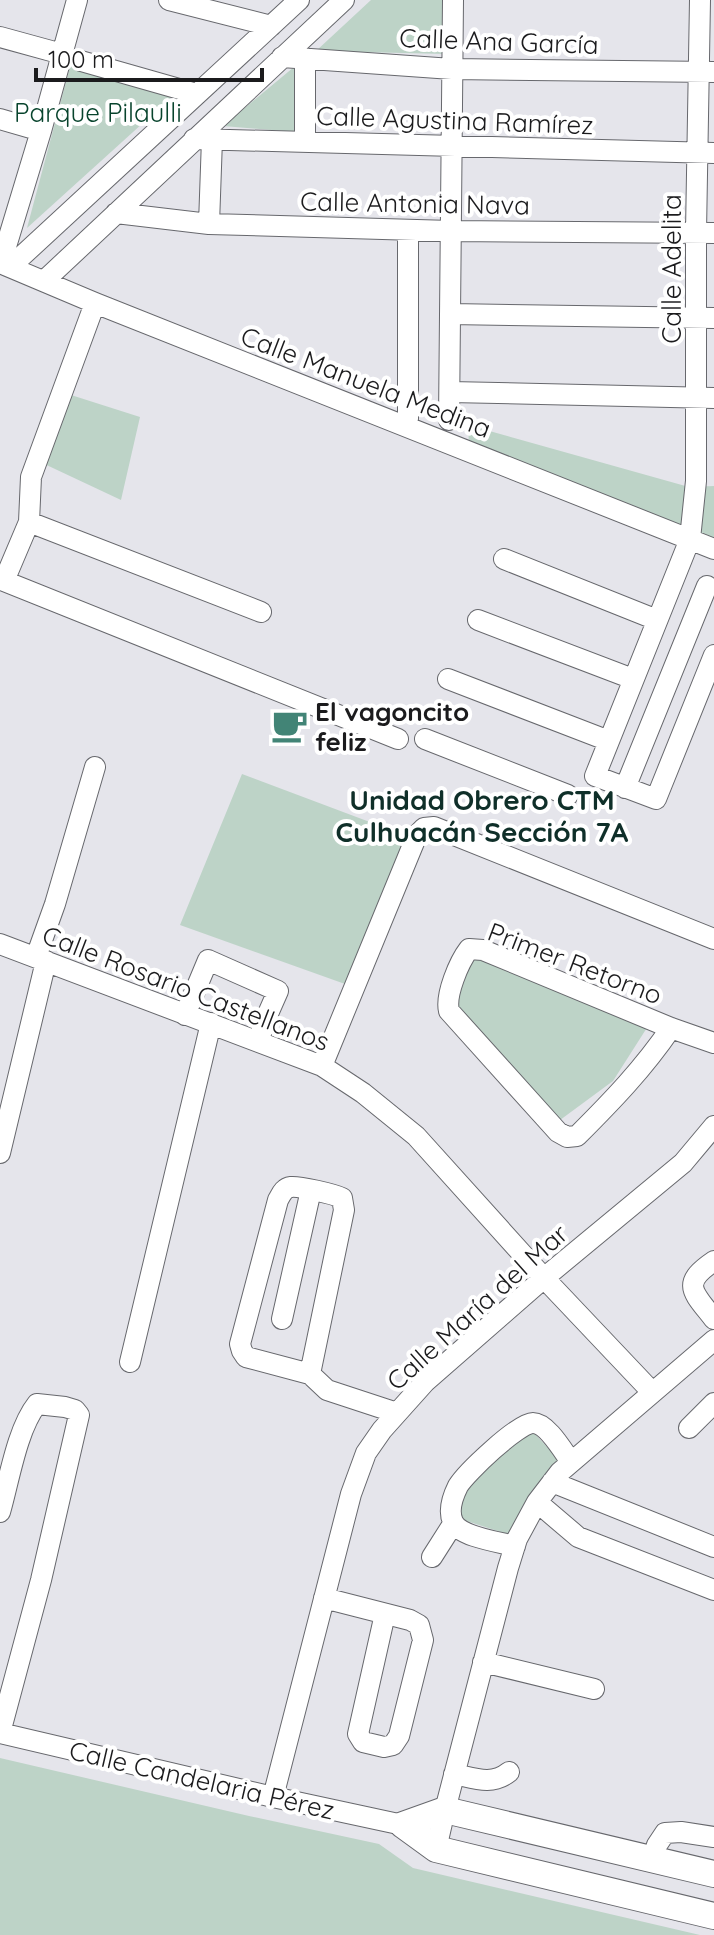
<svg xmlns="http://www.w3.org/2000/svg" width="714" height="1935" viewBox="0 0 714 1935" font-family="Quicksand,sans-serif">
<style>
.park{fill:#bdd3c7}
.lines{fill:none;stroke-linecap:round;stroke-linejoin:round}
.minor-casing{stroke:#67686d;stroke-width:22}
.major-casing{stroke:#67686d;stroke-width:28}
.minor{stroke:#fff;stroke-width:20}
.major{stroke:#fff;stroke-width:26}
.labels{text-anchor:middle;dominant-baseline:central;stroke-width:8;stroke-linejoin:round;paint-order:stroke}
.street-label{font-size:26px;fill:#1b1b1d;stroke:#fff}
.park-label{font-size:26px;fill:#08442d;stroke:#fff}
.poi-label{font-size:26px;font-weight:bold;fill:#1b1b1d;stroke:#fff;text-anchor:start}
.neighbourhood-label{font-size:28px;font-weight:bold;fill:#0f2f29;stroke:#fff}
</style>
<rect width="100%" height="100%" fill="#e5e5eb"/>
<path class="park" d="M 371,0 L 447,0 L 447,54 L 316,51 Z
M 71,63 L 175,94 L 27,228 Z
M 294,67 L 296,132 L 223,126 Z
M 71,395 L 140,417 L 121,500 L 38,461 Z
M 468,425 L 689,487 L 714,486 L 714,543 L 469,445 Z
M 242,774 L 407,836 L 345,984 L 180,925 Z
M 468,950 L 650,1023 L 613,1081 L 556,1123 L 447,1004 Z
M 526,1424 L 558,1459 L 510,1535 L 451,1516 L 465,1488 Z
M 0,1758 L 249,1816 L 379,1844 L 413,1868 L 700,1935 L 0,1935 Z"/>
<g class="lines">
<defs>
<path id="minor" d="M 169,0 L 271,26
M 700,0 L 696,232 L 696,481 L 690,539 L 595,776 L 656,799 L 714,655
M 0,37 L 62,54
M 282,57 L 452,69 L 714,72
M 305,58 L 305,142
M 81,61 L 197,94
M 0,119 L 41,131
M 194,139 L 714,153
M 116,213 L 209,224 L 451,231 L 714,233
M 209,224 L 212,139
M 408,230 L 408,419
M 0,263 L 95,303 L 714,549
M 1,263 L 41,131 L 77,0
M 10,267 L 299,0
M 44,281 L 344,0
M 95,303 L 31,477 L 29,522 L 4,581 L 398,739
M 450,314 L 714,318
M 450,392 L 714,398
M 449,420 L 453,0
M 29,522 L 261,612
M 504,559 L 657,620
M 478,620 L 633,679
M 448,679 L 609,741
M 425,739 L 568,795
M 625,788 L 707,586
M 0,944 L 322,1066 L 363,1093 L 416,1136 L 544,1278 L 652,1392
M 36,957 L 55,904 L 95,767
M 185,1015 L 208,960 L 278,991 L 263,1025 L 259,1042
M 671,1028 C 643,1069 612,1101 577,1136 L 567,1137 L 558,1132 L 449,1011 C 445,995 459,962 469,949 L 483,950 L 671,1028 L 714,1043
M 322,1066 L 417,835 L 424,828 L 434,827 L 714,939
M 0,1153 L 46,961
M 714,1261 C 680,1284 693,1292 714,1319
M 282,1319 L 311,1190
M 130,1362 L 211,1023
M 310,1374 L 344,1210 L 342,1198 C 334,1194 299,1186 291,1187 C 283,1188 281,1195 278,1200 L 240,1344 L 242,1351 L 246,1357 L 310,1374 L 327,1390 L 397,1413
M 689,1428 L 714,1403
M 552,1482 L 714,1547
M 537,1502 L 578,1537 L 714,1590
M 0,1512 C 9,1481 17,1429 37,1404 L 65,1407 L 75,1410 L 79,1415 L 41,1580 L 0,1733
M 515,1546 C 499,1542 460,1537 453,1522 C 448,1511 453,1496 458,1486 C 466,1473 518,1423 533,1423 C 547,1423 563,1451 571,1462
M 432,1557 L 453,1524
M 324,1598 L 410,1620 L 419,1625 L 423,1640 L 399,1736 L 393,1745 L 384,1747 L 363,1742 L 358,1734 L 385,1614
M 483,1662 L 594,1689
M 0,1733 L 273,1797 L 403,1825
M 454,1774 C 474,1778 492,1786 509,1772
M 273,1797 L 351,1494 L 366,1453 L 382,1430 L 425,1382 L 544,1278 L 683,1163 L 714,1126
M 436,1849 L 445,1810 L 508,1568 L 517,1539 L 537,1502 L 560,1472 L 714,1340
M 652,1859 L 657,1845 L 665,1833 L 681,1832 L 714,1837"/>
<path id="major" d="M 403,1825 L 436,1849 L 714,1916
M 403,1825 L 445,1810 L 714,1874"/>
</defs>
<use href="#minor" class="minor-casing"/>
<use href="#major" class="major-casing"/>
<use href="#minor" class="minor"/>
<use href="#major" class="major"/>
</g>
<defs>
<symbol id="cafe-bare" viewBox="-9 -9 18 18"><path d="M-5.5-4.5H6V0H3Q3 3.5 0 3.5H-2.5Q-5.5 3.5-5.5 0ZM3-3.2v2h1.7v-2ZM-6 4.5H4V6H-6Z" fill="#428476" stroke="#fff" stroke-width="2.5" paint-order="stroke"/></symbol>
</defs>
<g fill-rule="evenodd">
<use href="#cafe-bare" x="264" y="700" width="51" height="51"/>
</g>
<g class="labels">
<g class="street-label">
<text transform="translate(499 41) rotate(2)">Calle Ana García</text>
<text transform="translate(455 120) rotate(2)">Calle Agustina Ramírez</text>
<text transform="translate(415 203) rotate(1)">Calle Antonia Nava</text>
<text transform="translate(671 269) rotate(-90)">Calle Adelita</text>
<text transform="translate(366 382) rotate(21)">Calle Manuela Medina</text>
<text transform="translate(575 963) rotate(21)">Primer Retorno</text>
<text transform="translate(186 988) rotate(21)">Calle Rosario Castellanos</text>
<text transform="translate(477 1307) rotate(-42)">Calle María del Mar</text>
<text transform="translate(202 1780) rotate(13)">Calle Candelaria Pérez</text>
</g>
<g class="park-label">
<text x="98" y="112">Parque Pilaulli</text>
</g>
<g class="poi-label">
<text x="315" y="711">El vagoncito<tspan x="315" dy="30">feliz</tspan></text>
</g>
<g class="neighbourhood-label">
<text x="482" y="799">Unidad Obrero CTM<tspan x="482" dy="32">Culhuacán Sección 7A</tspan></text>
</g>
</g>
<path d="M36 68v12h226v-12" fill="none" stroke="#1b1b1d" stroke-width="4"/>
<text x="48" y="68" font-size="24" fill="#1b1b1d" stroke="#ffffff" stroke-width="6" paint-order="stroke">100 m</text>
</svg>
